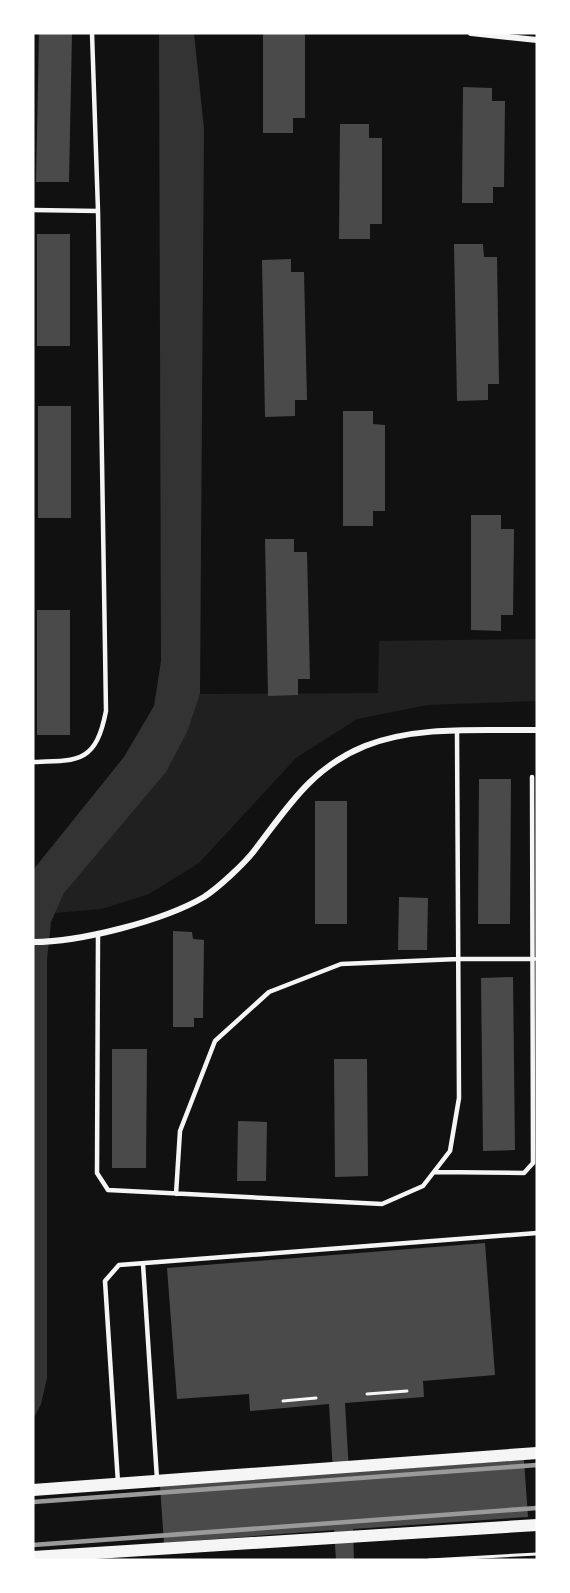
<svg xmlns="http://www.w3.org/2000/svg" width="570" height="1593" viewBox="0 0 570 1593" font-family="'IBM Plex Sans',sans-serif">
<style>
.green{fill:#202020}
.water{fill:#333}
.building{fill:#4a4a4a}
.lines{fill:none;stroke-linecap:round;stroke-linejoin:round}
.path{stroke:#f5f5f5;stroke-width:3}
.service{stroke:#f5f5f5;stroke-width:4.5}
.minor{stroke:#f5f5f5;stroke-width:6}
.secondary{stroke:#f5f5f5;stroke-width:12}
.rail{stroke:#9a9a9a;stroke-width:4.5}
</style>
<rect width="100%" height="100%" fill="#111"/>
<path class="green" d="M 537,639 L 537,701 L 428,705 L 357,719 L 296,758 L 199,863 L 149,894 L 102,909 L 55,913 L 64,893 L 188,730 L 200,694 L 378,693 L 379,641 Z"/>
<path class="water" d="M 159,33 L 194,33 L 204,129 L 200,694 L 188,730 L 166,772 L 64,893 L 51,922 L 47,959 L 47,1378 L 41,1404 L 33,1419 L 33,870 L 124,757 L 154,706 L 161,661 Z"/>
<path class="building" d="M 39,33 L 72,33 L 69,182 L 36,182 Z
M 263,33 L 305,33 L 305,118 L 293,118 L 293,133 L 263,133 Z
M 463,87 L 492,88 L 492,101 L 505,101 L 504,187 L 493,187 L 493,203 L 462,203 Z
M 340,124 L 369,124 L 369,138 L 382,138 L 382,224 L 370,224 L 370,239 L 339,239 Z
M 37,234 L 70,234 L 70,346 L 37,346 Z
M 454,244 L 483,244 L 484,257 L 497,257 L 499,384 L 488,384 L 488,400 L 457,401 Z
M 291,259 L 291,272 L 304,272 L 307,400 L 295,400 L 295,416 L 265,417 L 262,260 Z
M 38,406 L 71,406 L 71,518 L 38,518 Z
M 343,411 L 373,411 L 373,424 L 385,425 L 385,511 L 373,511 L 373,526 L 343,526 Z
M 471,515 L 501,515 L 501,529 L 514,529 L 513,615 L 501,615 L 501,631 L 471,630 Z
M 265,539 L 294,539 L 294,552 L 307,552 L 310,679 L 298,679 L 298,695 L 268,696 Z
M 37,610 L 70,610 L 70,735 L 37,735 Z
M 479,779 L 511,779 L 510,924 L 478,924 Z
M 315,801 L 347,801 L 347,924 L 315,924 Z
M 399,897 L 428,898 L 427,950 L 398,950 Z
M 173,931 L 192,932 L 193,939 L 204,940 L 203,1018 L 194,1018 L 194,1027 L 173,1027 Z
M 513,977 L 515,1150 L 483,1151 L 481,978 Z
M 112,1049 L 147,1049 L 146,1168 L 112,1168 Z
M 334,1059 L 367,1059 L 368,1176 L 335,1177 Z
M 238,1121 L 267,1122 L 266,1181 L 237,1181 Z
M 485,1243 L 495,1375 L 423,1381 L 424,1397 L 345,1403 L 349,1472 L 524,1460 L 528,1517 L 353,1529 L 354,1560 L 336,1560 L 334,1530 L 164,1543 L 160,1486 L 333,1473 L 329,1404 L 250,1411 L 249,1394 L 177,1399 L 167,1268 Z"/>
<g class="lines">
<path class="path" d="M 367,1394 L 407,1391
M 283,1401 L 316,1398
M 429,1560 L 537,1554"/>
<path class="service" d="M 33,210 L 98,211
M 33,762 C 80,761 96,762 106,711 L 98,211 L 92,33
M 98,933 L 97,1173 L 108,1190 L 382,1204 L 423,1186 L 450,1151 L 459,1098 L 457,732
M 434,1172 L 524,1173 L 533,1163 L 532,777
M 176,1194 L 180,1131 L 215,1041 L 269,992 L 341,964 L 458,959 L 534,959
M 143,1264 L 157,1479
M 118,1483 L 105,1281 L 119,1265 L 537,1233"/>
<path class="minor" d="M 471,33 L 537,40
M 33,942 C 80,942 163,921 204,897 C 218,888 244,864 254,851 C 288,807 311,768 365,746 C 418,725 481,731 537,730"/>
<path class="secondary" d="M 33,1490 L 537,1453
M 33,1557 L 537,1525"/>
<path class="rail" d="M 33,1502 L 537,1465
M 33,1545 L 537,1508"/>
</g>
<rect width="570" height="1593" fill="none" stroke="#ffffff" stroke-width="69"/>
</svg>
